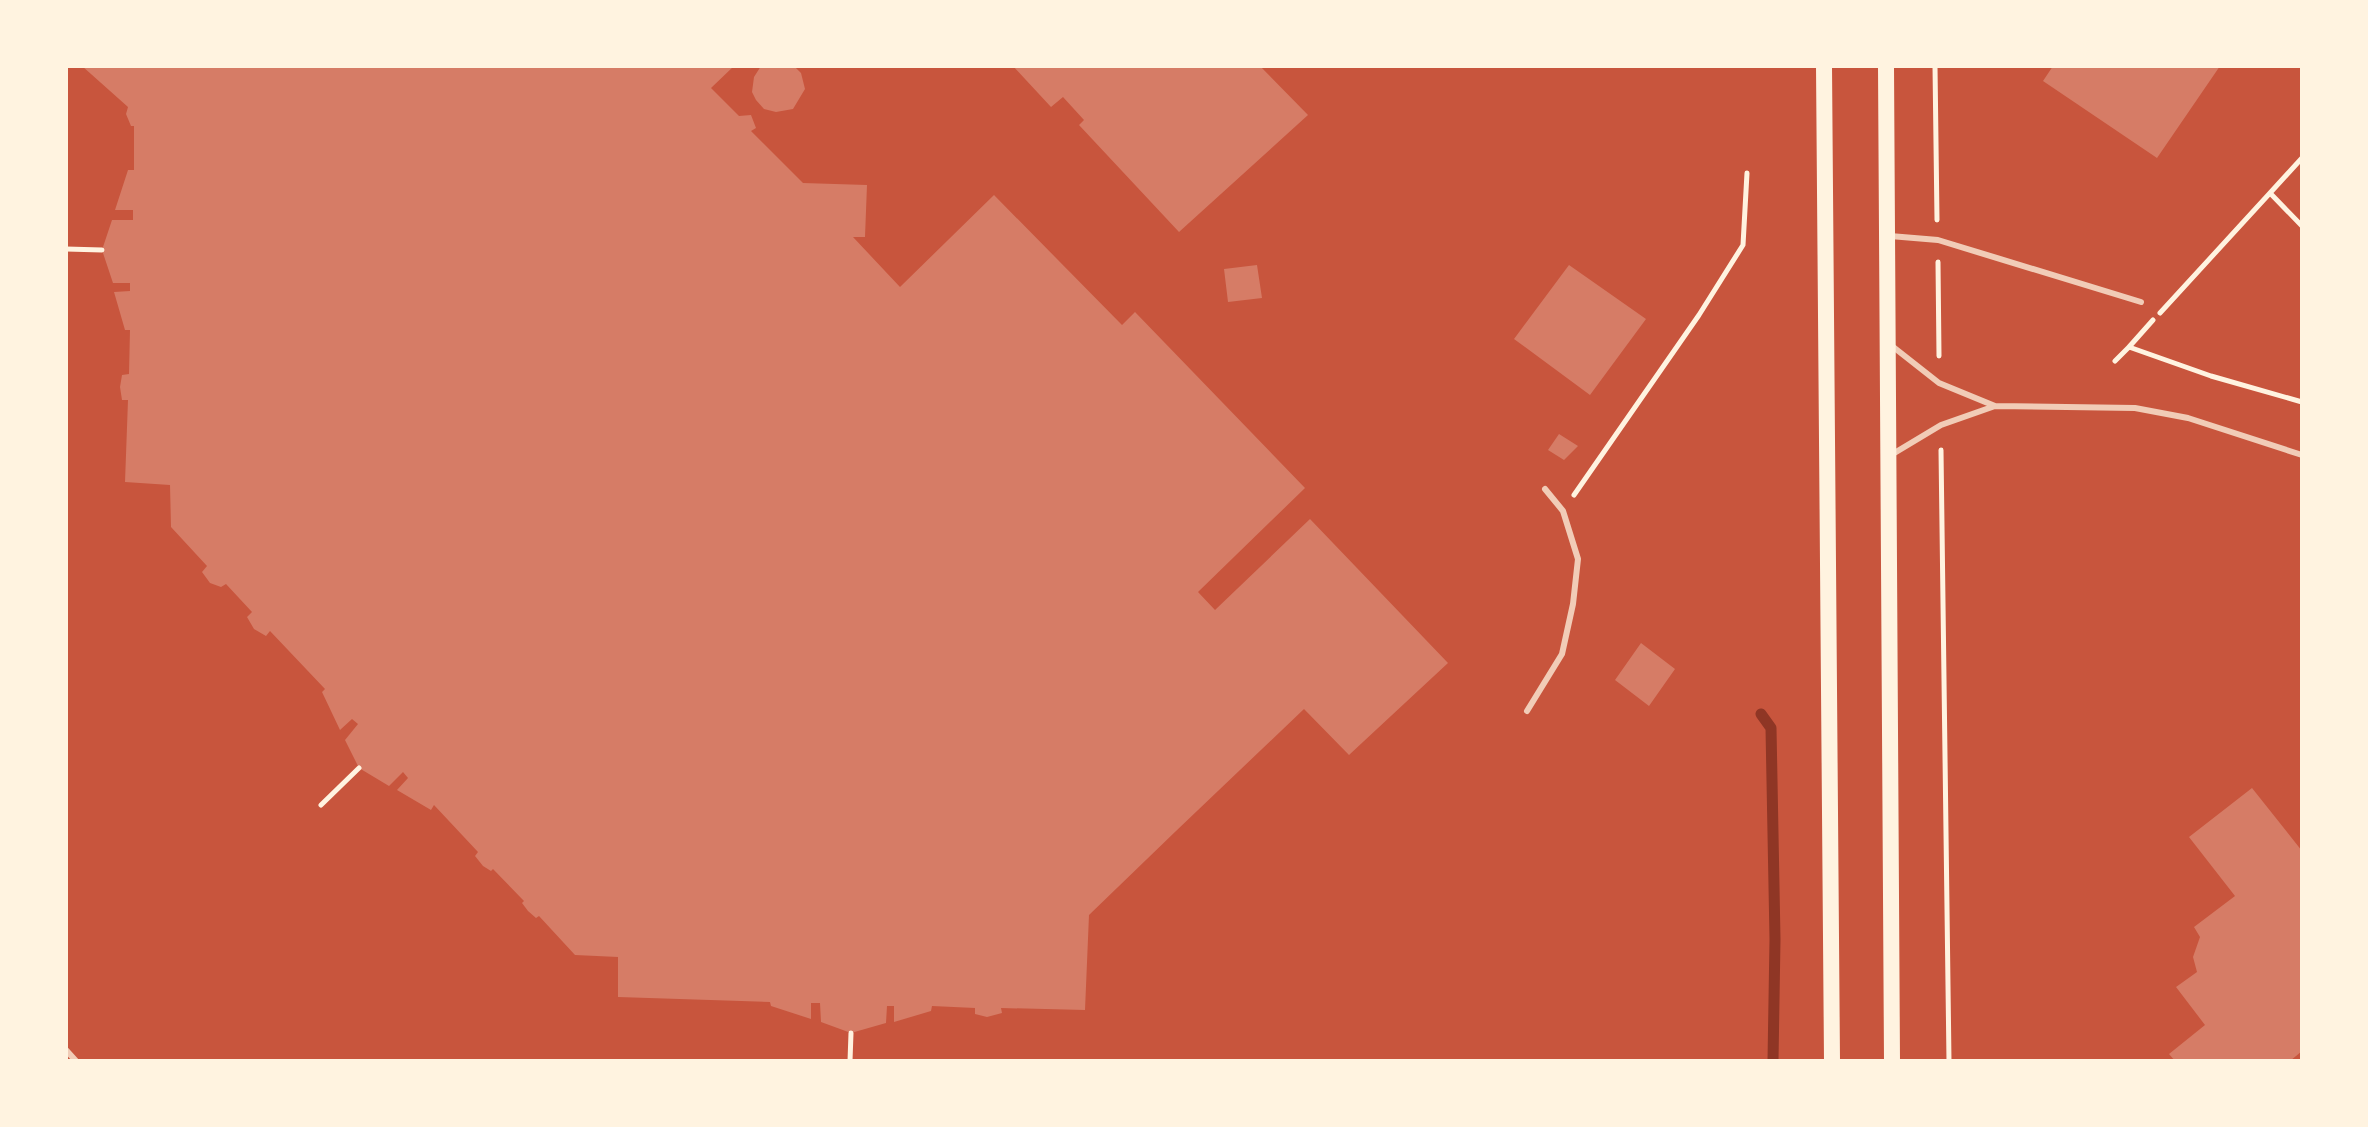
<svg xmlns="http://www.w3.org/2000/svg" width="2368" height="1127" viewBox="0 0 2368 1127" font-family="'IBM Plex Serif',serif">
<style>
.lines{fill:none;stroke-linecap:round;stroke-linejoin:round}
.stream{stroke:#8f3625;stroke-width:11}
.building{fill:#d67c66}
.path{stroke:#fff3e0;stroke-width:5}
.service{stroke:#f1ccb7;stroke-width:6}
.secondary{stroke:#fff3e0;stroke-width:16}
</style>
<rect width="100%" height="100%" fill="#c8553d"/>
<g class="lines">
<path class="stream" d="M 1761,714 L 1771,728 L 1775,939 L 1773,1061"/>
</g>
<path class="building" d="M 82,66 L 734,66 L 711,88 L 739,116 L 751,115 L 756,128 L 751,131 L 803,183 L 867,185 L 865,237 L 853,237 L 900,287 L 994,195 L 1122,325 L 1135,312 L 1305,488 L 1198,592 L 1215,610 L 1310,519 L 1448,663 L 1349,755 L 1304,709 L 1176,831 L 1089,915 L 1085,1010 L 1001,1008 L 1002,1013 L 987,1017 L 975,1014 L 975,1008 L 932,1006 L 931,1011 L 894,1022 L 894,1006 L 887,1006 L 886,1023 L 851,1033 L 821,1022 L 820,1003 L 811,1003 L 811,1019 L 771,1006 L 770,1002 L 618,997 L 618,957 L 575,955 L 539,916 L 536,918 L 528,911 L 522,903 L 524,901 L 493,869 L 491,871 L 483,866 L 475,856 L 478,852 L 434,805 L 431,810 L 397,790 L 408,778 L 403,772 L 389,786 L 359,768 L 345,740 L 358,724 L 352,719 L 340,730 L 322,692 L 325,689 L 270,631 L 266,636 L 254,629 L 247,617 L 252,612 L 226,584 L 221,587 L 210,583 L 202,572 L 207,566 L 171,527 L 170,485 L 125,482 L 128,400 L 122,400 L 120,387 L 122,375 L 129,374 L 130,330 L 125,330 L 114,292 L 130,291 L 130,283 L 113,283 L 102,250 L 112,220 L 133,220 L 133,210 L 115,210 L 128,170 L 134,170 L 134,126 L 131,126 L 126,114 L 128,107 Z
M 761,66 L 794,66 L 801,73 L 805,89 L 793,109 L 776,112 L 764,109 L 756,100 L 752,92 L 754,77 Z
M 1013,66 L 1260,66 L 1308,115 L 1179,232 L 1079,125 L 1084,120 L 1063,97 L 1051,107 Z
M 2053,66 L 2220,66 L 2157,158 L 2043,81 Z
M 1257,265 L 1262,298 L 1228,302 L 1224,269 Z
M 1569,265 L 1646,319 L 1590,395 L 1514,339 Z
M 1559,434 L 1578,446 L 1564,460 L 1548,450 Z
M 1641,643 L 1675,669 L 1649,706 L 1615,680 Z
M 2252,788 L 2302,851 L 2302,1051 L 2290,1061 L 2175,1061 L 2169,1054 L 2205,1025 L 2176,987 L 2197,972 L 2193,957 L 2200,937 L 2194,927 L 2235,896 L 2189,837 Z"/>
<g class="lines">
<path class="path" d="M 1935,66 L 1937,220
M 2302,158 L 2270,193 L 2302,226
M 66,249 L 102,250
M 1938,262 L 1939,356
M 2160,313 L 2270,193
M 2153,320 L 2129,347 L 2211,376 L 2302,402
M 2115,361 L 2129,347
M 1941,450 L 1949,1061
M 1574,495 L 1699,315 L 1743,245 L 1747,173
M 321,805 L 359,768
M 850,1061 L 851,1033"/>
<path class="service" d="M 1890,236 L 1938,240 L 2141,302
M 1892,346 L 1939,383 L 1995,406
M 1891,455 L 1941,425 L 1995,406 L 2135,408 L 2188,418 L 2302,455
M 1527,711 L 1562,654 L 1573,604 L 1578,559 L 1563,511 L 1545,489
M 66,1050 L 76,1061"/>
<path class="secondary" d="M 1824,66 L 1832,1061
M 1886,66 L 1892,1061"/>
</g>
<rect width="2368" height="1127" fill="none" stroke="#fff3e0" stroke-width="136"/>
</svg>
